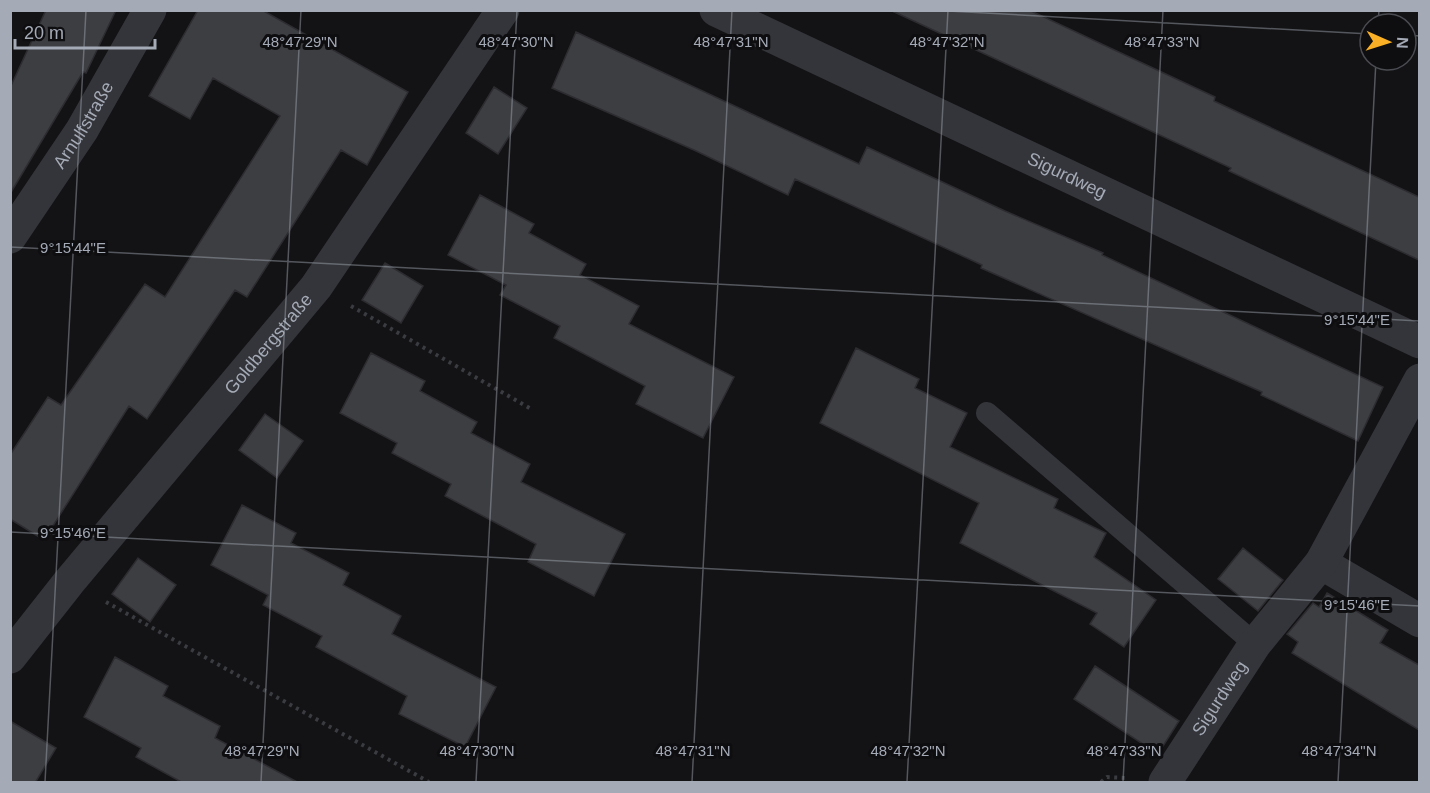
<svg xmlns="http://www.w3.org/2000/svg" width="1430" height="793" viewBox="0 0 1430 793" font-family="Arial,sans-serif">
<style>
.building{fill:#3d3e42;stroke:#2d2d31;stroke-width:1.5}
.lines{fill:none;stroke-linecap:round;stroke-linejoin:round}
.path{stroke:#3a3c41;stroke-width:4;stroke-dasharray:3 4.5;stroke-linecap:butt}
.lane{stroke:#34353a;stroke-width:22}
.street{stroke:#34353a;stroke-width:33}
.ticks{fill:none;stroke:#a4aab6;stroke-width:1.5;stroke-opacity:0.45}
.labels{text-anchor:middle;dominant-baseline:central;stroke-width:6;stroke-linejoin:round;paint-order:stroke}
.street-label{font-size:18px;fill:#a4aab6;stroke:#0e0e10}
.ticks-label{font-size:15px;text-anchor:middle;fill:#a4aab6;stroke:#0e0e10;stroke-width:6;stroke-linejoin:round;paint-order:stroke}
</style>
<rect width="100%" height="100%" fill="#131315"/>
<path class="building" d="M 46,10 L 116,10 L 86,73 L 83,72 L 10,194 L 10,88 Z
M 198,10 L 262,10 L 408,92 L 367,165 L 341,150 L 247,297 L 235,290 L 147,419 L 129,406 L 44,540 L 10,519 L 10,455 L 48,397 L 61,405 L 145,284 L 165,297 L 280,116 L 213,78 L 190,119 L 149,96 Z
M 890,10 L 1029,10 L 1215,97 L 1214,101 L 1419,197 L 1419,260 L 1229,171 L 1231,168 Z
M 576,32 L 859,164 L 867,147 L 1005,211 L 1103,253 L 1102,255 L 1383,387 L 1358,441 L 1261,395 L 1262,392 L 981,268 L 982,265 L 795,179 L 788,195 L 694,150 L 552,88 Z
M 494,87 L 527,108 L 498,154 L 466,133 Z
M 480,195 L 534,224 L 529,233 L 586,264 L 580,275 L 639,306 L 629,324 L 734,377 L 703,438 L 636,404 L 645,386 L 554,338 L 560,326 L 500,295 L 506,285 L 448,255 Z
M 385,263 L 423,286 L 401,323 L 362,300 Z
M 856,348 L 919,379 L 915,388 L 967,413 L 950,447 L 1058,499 L 1054,508 L 1106,533 L 1094,557 L 1156,600 L 1124,647 L 1090,624 L 1097,613 L 960,543 L 979,503 L 820,423 Z
M 371,353 L 425,381 L 420,391 L 477,422 L 471,433 L 530,464 L 521,482 L 625,534 L 594,596 L 528,562 L 536,544 L 445,496 L 451,484 L 392,453 L 397,443 L 340,413 Z
M 265,414 L 303,441 L 277,478 L 239,450 Z
M 242,505 L 296,533 L 291,543 L 349,573 L 343,585 L 401,616 L 392,634 L 496,687 L 465,747 L 399,714 L 407,696 L 316,647 L 322,636 L 263,605 L 268,595 L 211,565 Z
M 1243,548 L 1283,580 L 1258,611 L 1218,579 Z
M 138,558 L 176,585 L 150,622 L 112,594 Z
M 1327,593 L 1388,630 L 1380,643 L 1419,665 L 1419,730 L 1292,653 L 1298,642 L 1287,634 L 1313,603 L 1319,607 Z
M 115,657 L 168,686 L 163,696 L 220,726 L 215,738 L 299,783 L 183,783 L 136,757 L 141,748 L 84,717 Z
M 1095,666 L 1179,721 L 1158,754 L 1074,699 Z
M 10,721 L 56,748 L 35,783 L 10,783 Z"/>
<g class="lines">
<path class="path" d="M 351,306 L 533,410
M 106,602 L 429,782
M 1101,782 L 1107,777 L 1125,778"/>
<path class="lane" d="M 987,413 L 1255,644"/>
<g class="street">
<path id="s1" d="M 716,10 L 1420,342"/>
<path id="s2" d="M 10,237 L 82,130 L 150,10"/>
<path d="M 1321,563 L 1420,621"/>
<path id="s3" d="M 10,657 L 69,582 L 316,287 L 503,10"/>
<path id="s4" d="M 1165,782 L 1255,644 L 1321,563 L 1420,380"/>
</g>
</g>
<path class="ticks" d="M 929,10 L 1370,34M 1378,24 L 1379,10M 1406,35 L 1420,36M 10,247 L 1420,321M 10,532 L 1420,606M 45,782 L 86,10M 261,782 L 301,10M 476,782 L 517,10M 692,782 L 732,10M 907,782 L 948,10M 1123,782 L 1163,10M 1338,782 L 1376,60"/>
<g class="labels">
<g class="street-label">
<text stroke="none"><textPath href="#s2" startOffset="134">Arnulfstraße</textPath></text>
<text stroke="none"><textPath href="#s1" startOffset="388">Sigurdweg</textPath></text>
<text stroke="none"><textPath href="#s3" startOffset="406">Goldbergstraße</textPath></text>
<text stroke="none"><textPath href="#s4" startOffset="100">Sigurdweg</textPath></text>
</g>
</g>
<g class="ticks-label">
<text x="300" y="47">48°47'29"N</text>
<text x="516" y="47">48°47'30"N</text>
<text x="731" y="47">48°47'31"N</text>
<text x="947" y="47">48°47'32"N</text>
<text x="1162" y="47">48°47'33"N</text>
<text x="73" y="253">9°15'44"E</text>
<text x="1357" y="325">9°15'44"E</text>
<text x="73" y="538">9°15'46"E</text>
<text x="1357" y="610">9°15'46"E</text>
<text x="262" y="756">48°47'29"N</text>
<text x="477" y="756">48°47'30"N</text>
<text x="693" y="756">48°47'31"N</text>
<text x="908" y="756">48°47'32"N</text>
<text x="1124" y="756">48°47'33"N</text>
<text x="1339" y="756">48°47'34"N</text>
</g>
<rect width="1430" height="793" fill="none" stroke="#a4aab6" stroke-width="24"/>
<g transform="translate(1388 42) rotate(93)"><circle r="28" fill="#0e0e10" stroke="#4a4c52" stroke-width="1.5"/>
<path d="M0-4.5L10 22L0 15L-10 22Z" fill="#fab026"/>
<text y="-9" font-size="16" font-weight="bold" text-anchor="middle" fill="#a4aab6">N</text>
</g>
<path d="M15 39v9h140v-9" fill="none" stroke="#a4aab6" stroke-width="3"/>
<text x="24" y="39" font-size="18" fill="#a4aab6" stroke="#0e0e10" stroke-width="4.5" paint-order="stroke">20 m</text>
</svg>
